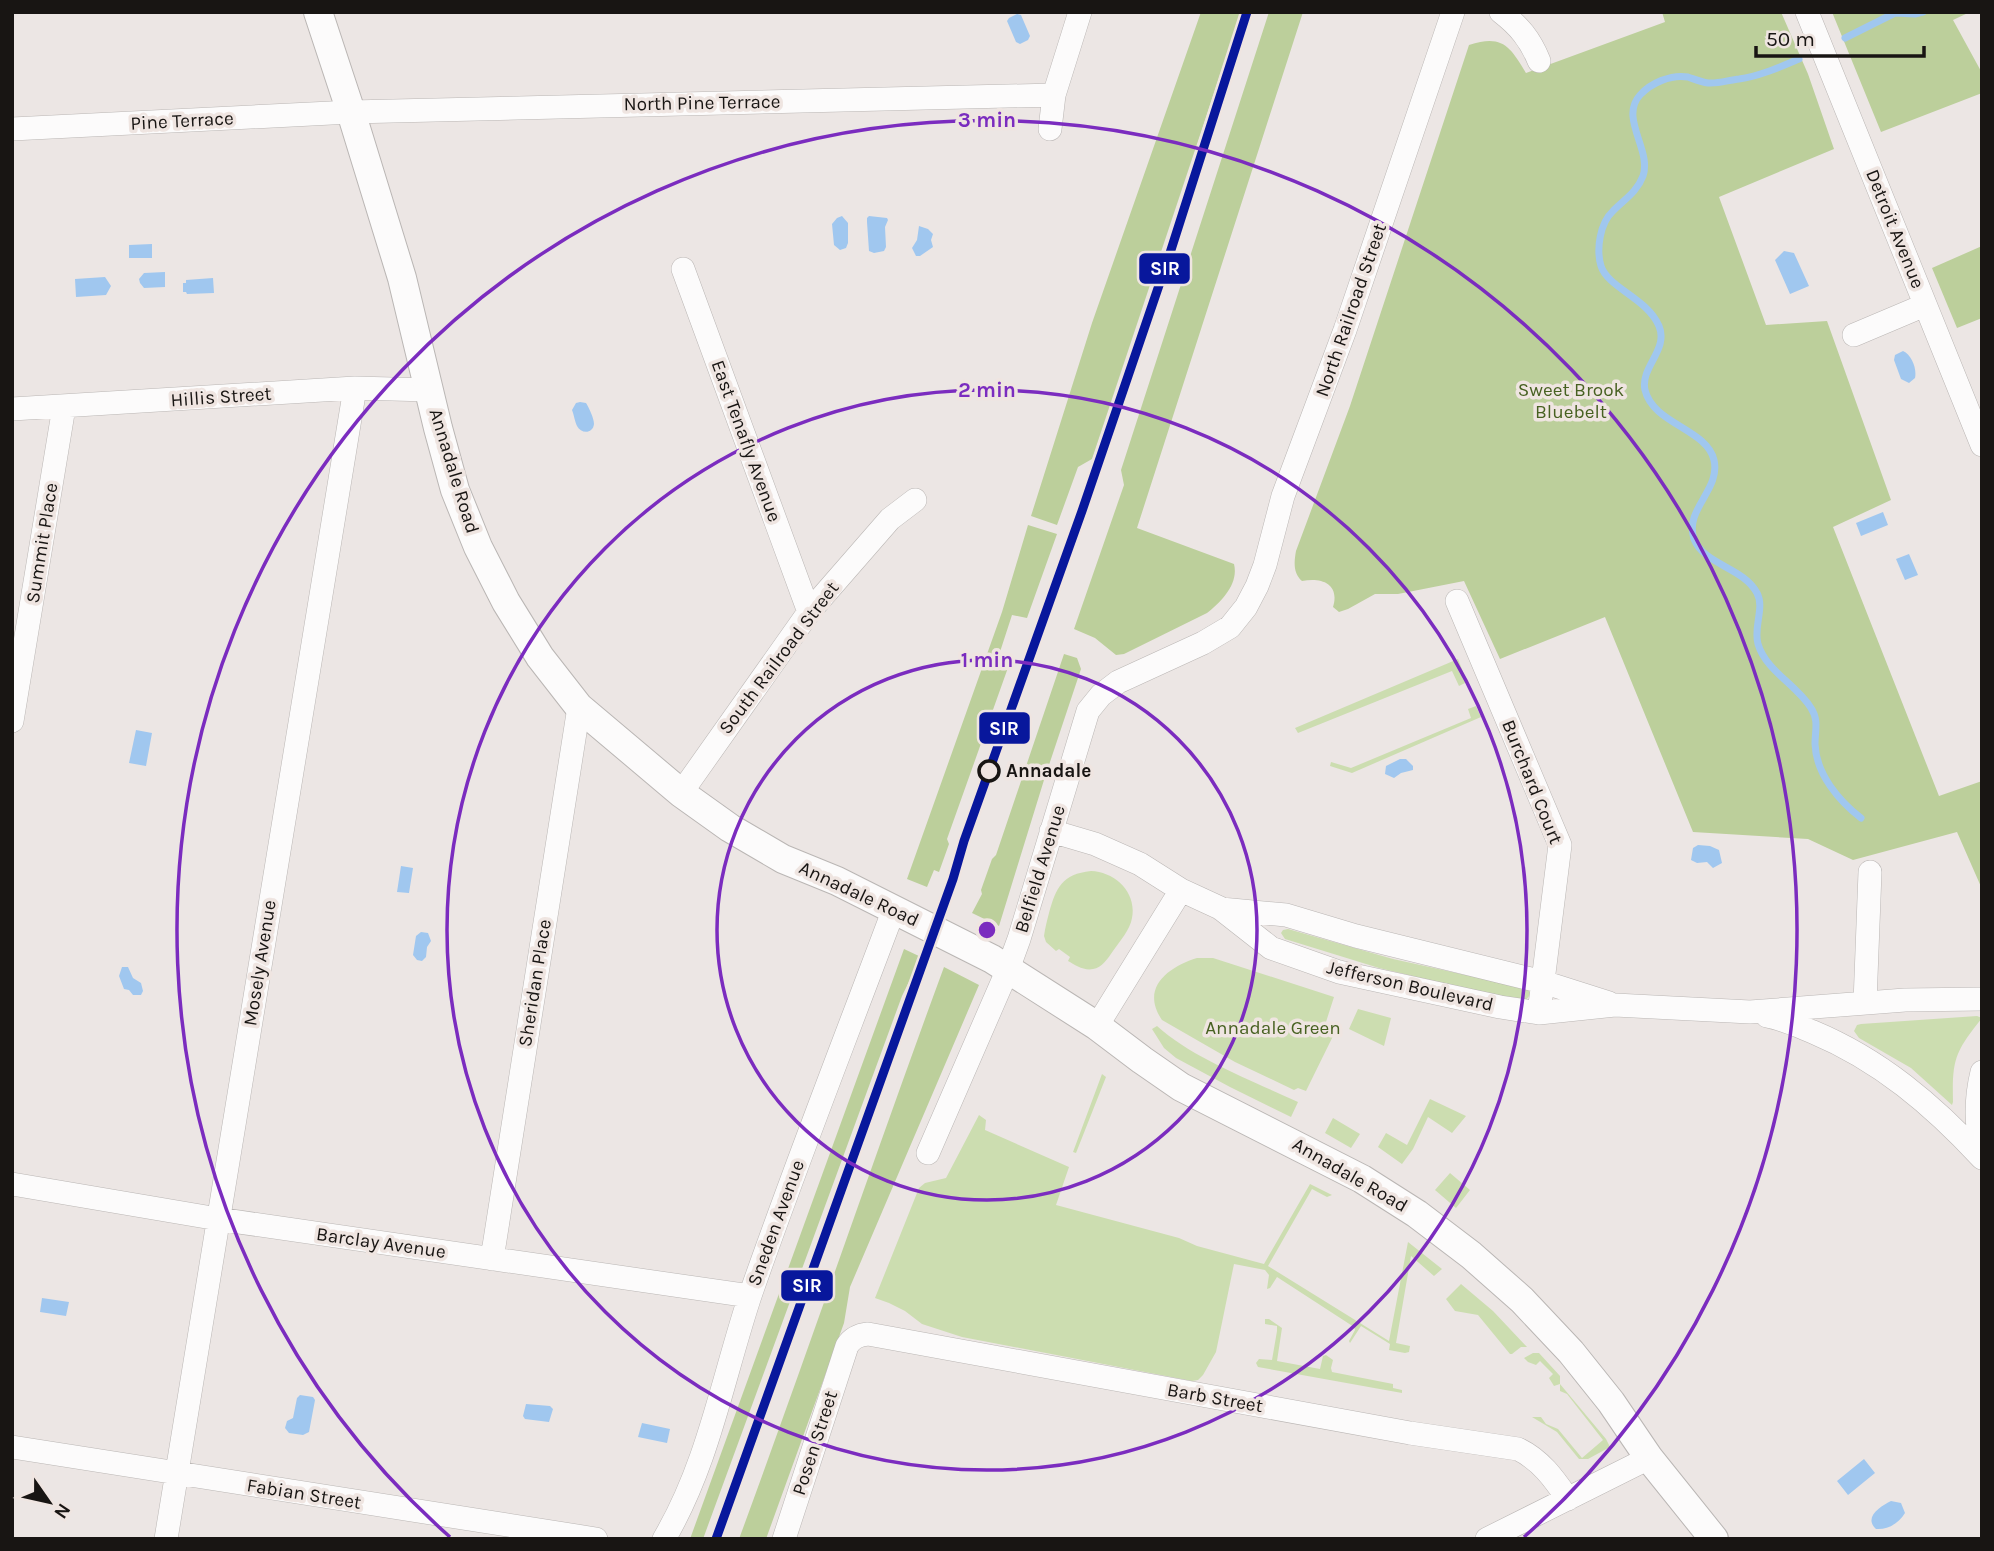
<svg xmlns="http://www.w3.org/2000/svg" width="1994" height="1551" viewBox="0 0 1994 1551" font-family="Karla,sans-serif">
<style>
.green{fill:#ccddb0}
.forest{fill:#bccf9b}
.water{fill:#a0c7ef}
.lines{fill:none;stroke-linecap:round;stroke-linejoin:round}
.stream{stroke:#a0c7ef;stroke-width:7}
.minor-casing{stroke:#bab6b4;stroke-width:24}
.tertiary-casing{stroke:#bab6b4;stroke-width:30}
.minor{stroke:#fcfbfb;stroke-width:23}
.tertiary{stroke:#fcfbfb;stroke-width:28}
.metro-1-casing{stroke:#efe5e1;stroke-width:14}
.metro-1{stroke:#08179c;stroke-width:9}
.ring{fill:none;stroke:#7b2cbf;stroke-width:3.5}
.stop-dot{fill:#efe5e1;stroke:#181513;stroke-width:3.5}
.labels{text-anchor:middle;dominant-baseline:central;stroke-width:7;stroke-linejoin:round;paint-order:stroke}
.street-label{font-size:19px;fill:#181513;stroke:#efe5e1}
.park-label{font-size:19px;fill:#476121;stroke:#efe5e1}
.stop-label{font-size:19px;font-weight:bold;fill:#181513;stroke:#efe5e1;text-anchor:start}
.centre{fill:#7b2cbf;stroke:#efe5e1;stroke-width:3.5}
.ring-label{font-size:21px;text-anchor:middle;font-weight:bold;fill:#7b2cbf;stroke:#efe5e1;stroke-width:7;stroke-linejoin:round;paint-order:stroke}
.line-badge{stroke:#efe5e1;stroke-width:2.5}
.badge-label{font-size:19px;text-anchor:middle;font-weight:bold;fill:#fff}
</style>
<rect width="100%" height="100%" fill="#ece6e4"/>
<path class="green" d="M 1458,659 L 1467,682 L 1459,686 L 1452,671 L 1298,733 L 1295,728 Z
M 1476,706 L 1481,717 L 1352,773 L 1330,766 L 1331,762 L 1351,768 L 1471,718 L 1468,709 Z
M 1091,871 C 1115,872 1137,892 1132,918 C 1130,930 1120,941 1113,951 C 1108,958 1102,968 1093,969 C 1084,971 1075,965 1068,961 L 1070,957 L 1059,949 L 1056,951 L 1046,942 L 1044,936 C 1045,928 1047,921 1049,913 C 1056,888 1062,874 1091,871 Z
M 1288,929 L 1393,959 L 1529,989 L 1530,995 L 1525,1001 L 1463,988 L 1379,968 L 1285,939 L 1281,933 L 1283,930 Z
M 1197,958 L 1213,958 L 1334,997 L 1326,1022 L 1335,1028 L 1336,1030 L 1306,1091 L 1298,1088 L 1294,1090 L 1235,1062 L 1162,1020 C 1140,988 1168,967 1197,958 Z
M 1358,1009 L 1391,1018 L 1384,1046 L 1349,1029 Z
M 1977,1016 L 1982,1018 C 1955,1052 1952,1059 1953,1102 L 1952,1105 L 1911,1068 L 1859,1038 L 1854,1031 L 1857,1025 L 1861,1024 Z
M 1157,1026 C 1192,1058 1255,1082 1298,1102 L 1291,1117 L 1230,1087 L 1176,1058 L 1164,1048 L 1152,1029 Z
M 1102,1074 L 1106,1077 L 1076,1153 L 1073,1152 Z
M 1430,1099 L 1466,1116 L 1452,1133 L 1428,1117 L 1413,1149 L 1402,1164 L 1378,1147 L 1386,1133 L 1407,1145 Z
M 979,1115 L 986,1120 L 985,1130 L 1069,1167 L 1056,1205 L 1179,1238 L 1197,1246 L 1264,1264 L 1310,1184 L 1332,1195 L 1327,1197 L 1312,1189 L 1268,1266 L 1389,1341 L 1408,1242 L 1442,1269 L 1434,1276 L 1411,1256 L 1396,1343 L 1410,1346 L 1409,1352 L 1405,1353 L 1389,1350 L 1390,1344 L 1361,1326 L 1350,1343 L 1349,1341 L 1355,1330 L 1354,1327 L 1277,1277 L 1270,1288 L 1267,1289 L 1269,1275 L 1265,1270 L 1234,1264 L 1216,1352 L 1203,1375 L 1198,1380 L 1192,1381 L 962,1337 L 922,1324 L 905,1311 L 889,1303 L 875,1298 L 919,1188 L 925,1183 L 946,1178 Z
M 1333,1118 L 1360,1134 L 1351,1148 L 1325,1133 Z
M 1450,1173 L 1470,1190 L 1456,1208 L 1435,1190 Z
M 1461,1284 L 1493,1311 L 1527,1347 L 1521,1347 L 1512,1354 L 1510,1354 L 1478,1315 L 1455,1311 L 1446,1299 Z
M 1265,1319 L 1269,1319 L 1282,1328 L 1277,1361 L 1320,1369 L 1323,1356 L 1326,1355 L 1333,1360 L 1331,1368 L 1332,1372 L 1393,1384 L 1393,1388 L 1402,1390 L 1402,1393 L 1258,1367 L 1256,1363 L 1259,1359 L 1272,1360 L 1277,1331 L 1277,1326 L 1265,1324 Z
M 1533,1353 L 1539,1353 L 1560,1376 L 1560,1384 L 1606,1439 L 1610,1447 L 1588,1459 L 1579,1459 L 1557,1432 L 1532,1417 L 1541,1417 L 1546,1424 L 1558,1429 L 1582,1458 L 1603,1440 L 1567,1394 L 1560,1391 L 1560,1384 L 1554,1386 L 1549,1378 L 1553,1374 L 1540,1361 L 1536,1365 L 1528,1362 L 1524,1358 Z"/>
<path class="forest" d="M 1201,12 L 1241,12 L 1092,459 L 1078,467 L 1057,525 L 1031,516 L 1092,323 Z
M 1269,12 L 1303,12 L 1137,528 L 1234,564 C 1239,584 1221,602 1207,613 L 1124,654 L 1116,655 L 1095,638 L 1074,629 L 1124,485 L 1121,470 Z
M 1662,12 L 1781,12 L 1808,74 L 1834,149 L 1719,197 L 1766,325 L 1827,321 L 1891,500 L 1833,527 L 1939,796 L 1982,781 L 1982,889 L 1957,832 L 1853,860 L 1808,839 L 1693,832 L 1605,617 L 1500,659 L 1464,581 L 1398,594 L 1375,594 L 1348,609 L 1339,612 L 1333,607 C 1340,584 1322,577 1302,581 C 1293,573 1294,562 1296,551 L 1350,406 L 1469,45 C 1502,34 1510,46 1526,73 L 1665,22 Z
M 1832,12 L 1970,12 L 1953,20 L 1982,73 L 1982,93 L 1881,132 Z
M 1982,246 L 1982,318 L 1957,328 L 1932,268 Z
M 1028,525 L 1057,534 L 1027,618 L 1012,615 L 998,658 L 1010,662 L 947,839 L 949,844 L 939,872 L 934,870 L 927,887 L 907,879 L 1002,612 Z
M 1064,654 L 1077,658 L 1081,669 L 1044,780 L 999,926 L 972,913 L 982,894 L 981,890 L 992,859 L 996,855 Z
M 904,949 L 921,957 L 902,996 L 703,1539 L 690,1539 Z
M 944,967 L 979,985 L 850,1287 L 844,1323 L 766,1539 L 739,1539 C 809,1349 874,1157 944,967 Z"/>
<path class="water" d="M 1017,14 L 1021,15 L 1030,36 L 1028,40 L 1020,44 L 1016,42 L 1007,21 L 1009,18 Z
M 842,216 L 848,223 L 848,243 L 846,248 L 840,250 L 834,245 L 832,224 L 837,218 Z
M 869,216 L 887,218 L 888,220 L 885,227 L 886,247 L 884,251 L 874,253 L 869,251 L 867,222 L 867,218 Z
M 919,226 L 928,229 L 933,234 L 931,240 L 933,247 L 920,256 L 916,256 L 912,248 L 917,240 Z
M 152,244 L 152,258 L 129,258 L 129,245 Z
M 1784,251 L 1794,253 L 1809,286 L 1790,294 L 1775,260 Z
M 165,272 L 165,287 L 144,288 L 140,283 L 139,279 L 144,273 Z
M 105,277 L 111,286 L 106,295 L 76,297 L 75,279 Z
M 213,278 L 214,293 L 187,294 L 186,292 L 183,292 L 183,283 L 186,283 L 186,280 Z
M 1903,351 C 1912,355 1917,369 1915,378 L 1909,383 L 1901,379 L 1894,360 L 1895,355 Z
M 580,402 L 586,403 C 589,408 594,418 594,424 C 593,434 581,434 577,426 C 575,422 574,415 572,410 L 576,403 Z
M 1883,512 L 1888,525 L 1861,536 L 1856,523 Z
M 1909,554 L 1918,575 L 1905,580 L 1896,559 Z
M 136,730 L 152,733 L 146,766 L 129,763 Z
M 1400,759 L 1406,759 L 1413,766 L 1413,770 L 1401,773 L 1394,778 L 1385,774 L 1386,766 Z
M 1698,845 L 1710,846 L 1719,850 L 1722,863 L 1713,868 L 1707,862 L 1697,863 L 1691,860 L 1693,848 Z
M 401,866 L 413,868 L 409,893 L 397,892 Z
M 421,932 L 428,933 L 431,941 L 427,947 L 426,957 L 422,961 L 417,960 L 413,955 L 416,936 Z
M 122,967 L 128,967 L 133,978 L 141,983 L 143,991 L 141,995 L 133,995 L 129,990 L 124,989 L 119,976 Z
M 42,1298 L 69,1302 L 66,1316 L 40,1312 Z
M 300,1395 L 313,1397 L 315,1400 L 309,1432 L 303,1435 L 289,1433 L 285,1428 L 287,1421 L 293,1418 L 297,1398 Z
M 526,1404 L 550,1406 L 553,1409 L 549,1422 L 525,1419 L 523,1416 Z
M 642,1423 L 670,1429 L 667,1443 L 638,1437 Z
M 1864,1459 L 1875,1473 L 1848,1495 L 1837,1481 Z
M 1891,1501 L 1901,1503 L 1905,1513 C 1899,1523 1888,1530 1876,1529 C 1863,1517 1881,1506 1891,1501 Z"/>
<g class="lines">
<path class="stream" d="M 1845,38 L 1895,13 L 1915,14 L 1923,12
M 1799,59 C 1780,67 1760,76 1739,79 C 1729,80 1718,84 1708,83 C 1701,82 1694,79 1688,77 C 1671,74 1651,83 1640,95 C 1619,118 1652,150 1643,176 C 1637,192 1625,199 1613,211 C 1600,223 1596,249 1601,266 C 1608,288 1647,298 1659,326 C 1669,350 1640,367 1645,390 C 1653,424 1707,429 1714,460 C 1721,490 1684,509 1694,539 C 1704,565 1743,567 1757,593 C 1765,608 1753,627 1758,644 C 1766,671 1797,685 1811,708 C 1819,720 1815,731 1815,744 C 1816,774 1839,801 1861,818"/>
<defs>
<path id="minor" d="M 1501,12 C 1519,26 1530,39 1539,61
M 1807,12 L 1982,445
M 12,129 L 351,112 L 1054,95
M 1050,129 L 1054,95 L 1080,12
M 683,269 L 809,612
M 1854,335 L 1925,305
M 12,409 L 355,388 L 429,390
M 1457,601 L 1560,845 L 1539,1013
M 12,721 L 64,407
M 681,793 L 809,612 L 890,519 L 915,500
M 1051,831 L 1095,844 L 1140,864 L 1181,890 L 1220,908 L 1271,948 L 1339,972 L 1500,1007 L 1539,1013 L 1615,1005 L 1750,1012 L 1905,1000 L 1982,999
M 1221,909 L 1286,915 L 1356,936 L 1543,982 L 1609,1003
M 1865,1003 L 1870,872
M 1767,1016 C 1783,1019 1798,1026 1813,1032 C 1880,1060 1933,1105 1982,1158
M 1097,1026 L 1181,890
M 1982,1072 C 1975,1101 1976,1125 1982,1154
M 928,1153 L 1008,969 L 1019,939 L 1088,711 L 1101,695 L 1118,682 L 1203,643 L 1230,627 L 1246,607 L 1257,586 L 1265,565 L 1283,496 L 1345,330 L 1453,12
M 12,1184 L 218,1219 L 750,1296
M 492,1259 L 579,707
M 12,1447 L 596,1539
M 166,1539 L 355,388
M 664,1539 C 709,1463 723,1376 751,1293 C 796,1164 846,1037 894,909
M 784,1539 L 847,1346 C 852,1338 858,1335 868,1334 L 1410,1433 L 1518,1449 C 1541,1460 1554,1479 1568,1499
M 1487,1539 L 1649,1458"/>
<path id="tertiary" d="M 318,12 L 351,112 L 402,278 L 438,428 L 455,490 L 478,547 L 506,602 L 540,657 L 579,707 L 681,793 L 730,828 L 783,859 L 837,881 L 992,959 L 1097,1026 L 1142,1060 L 1181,1087 L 1362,1179 L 1417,1214 L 1471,1255 L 1522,1300 L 1571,1352 L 1611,1402 L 1649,1458 L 1714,1539"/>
</defs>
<use href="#minor" class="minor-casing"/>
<use href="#tertiary" class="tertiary-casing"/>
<use href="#minor" class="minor"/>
<use href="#tertiary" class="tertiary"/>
<defs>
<path id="metro-1" d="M 716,1539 L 953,879 L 964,841 L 1082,511 L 1170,253 L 1247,12"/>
</defs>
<use href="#metro-1" class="metro-1-casing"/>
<use href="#metro-1" class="metro-1"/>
</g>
<g class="ring">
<circle cx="987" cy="930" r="270"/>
<circle cx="987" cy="930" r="540"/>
<path d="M450 1537A810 810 0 1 1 1524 1537"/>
</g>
<circle class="stop-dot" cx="989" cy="771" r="10"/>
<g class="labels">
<g class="street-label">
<text transform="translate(702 103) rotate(-1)">North Pine Terrace</text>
<text transform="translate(182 121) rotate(-3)">Pine Terrace</text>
<text transform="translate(1895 229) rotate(68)">Detroit Avenue</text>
<text transform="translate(1351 310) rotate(-71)">North Railroad Street</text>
<text transform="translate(221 397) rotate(-4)">Hillis Street</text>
<text transform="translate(746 441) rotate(70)">East Tenafly Avenue</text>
<text transform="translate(454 471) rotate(73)">Annadale Road</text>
<text transform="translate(42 543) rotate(-81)">Summit Place</text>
<text transform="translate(779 658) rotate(-53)">South Railroad Street</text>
<text transform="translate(1532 782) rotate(68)">Burchard Court</text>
<text transform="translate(1040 869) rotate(-73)">Belfield Avenue</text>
<text transform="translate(859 894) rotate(25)">Annadale Road</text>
<text transform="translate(260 963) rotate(-81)">Mosely Avenue</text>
<text transform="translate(535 983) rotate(-81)">Sheridan Place</text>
<text transform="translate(1410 986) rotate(13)">Jefferson Boulevard</text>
<text transform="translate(1350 1175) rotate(30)">Annadale Road</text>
<text transform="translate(776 1223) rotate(-70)">Sneden Avenue</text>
<text transform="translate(381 1243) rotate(8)">Barclay Avenue</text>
<text transform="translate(1215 1398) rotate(10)">Barb Street</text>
<text transform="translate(815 1443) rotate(-72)">Posen Street</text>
<text transform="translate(304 1494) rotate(9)">Fabian Street</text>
</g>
<g class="park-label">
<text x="1571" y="390">Sweet Brook<tspan x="1571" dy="22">Bluebelt</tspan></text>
<text x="1273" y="1028">Annadale Green</text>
</g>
<g class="stop-label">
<text x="1006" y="771">Annadale</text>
</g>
</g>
<circle cx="987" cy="930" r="10" class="centre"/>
<g class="ring-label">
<text x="987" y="127">3 min</text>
<text x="987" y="397">2 min</text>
<text x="987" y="667">1 min</text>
</g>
<g class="line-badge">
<rect x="1138" y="252" width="53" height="33" rx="7" fill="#08179c"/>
<rect x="978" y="711" width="53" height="34" rx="7" fill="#08179c"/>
<rect x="780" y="1269" width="54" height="33" rx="7" fill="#08179c"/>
</g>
<g class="badge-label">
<text x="1165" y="275">SIR</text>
<text x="1004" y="735">SIR</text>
<text x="807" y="1292">SIR</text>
</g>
<rect width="1994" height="1551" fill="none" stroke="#181513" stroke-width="28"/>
<g transform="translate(49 1502) rotate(124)" stroke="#efe5e1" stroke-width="5" paint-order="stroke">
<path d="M0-5L12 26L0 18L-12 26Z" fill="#181513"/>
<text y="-10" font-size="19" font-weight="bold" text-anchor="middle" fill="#181513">N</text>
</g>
<path d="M1756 46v10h168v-10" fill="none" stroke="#181513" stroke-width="3.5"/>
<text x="1766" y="46" font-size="21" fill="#181513" stroke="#efe5e1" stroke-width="5" paint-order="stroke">50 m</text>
</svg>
